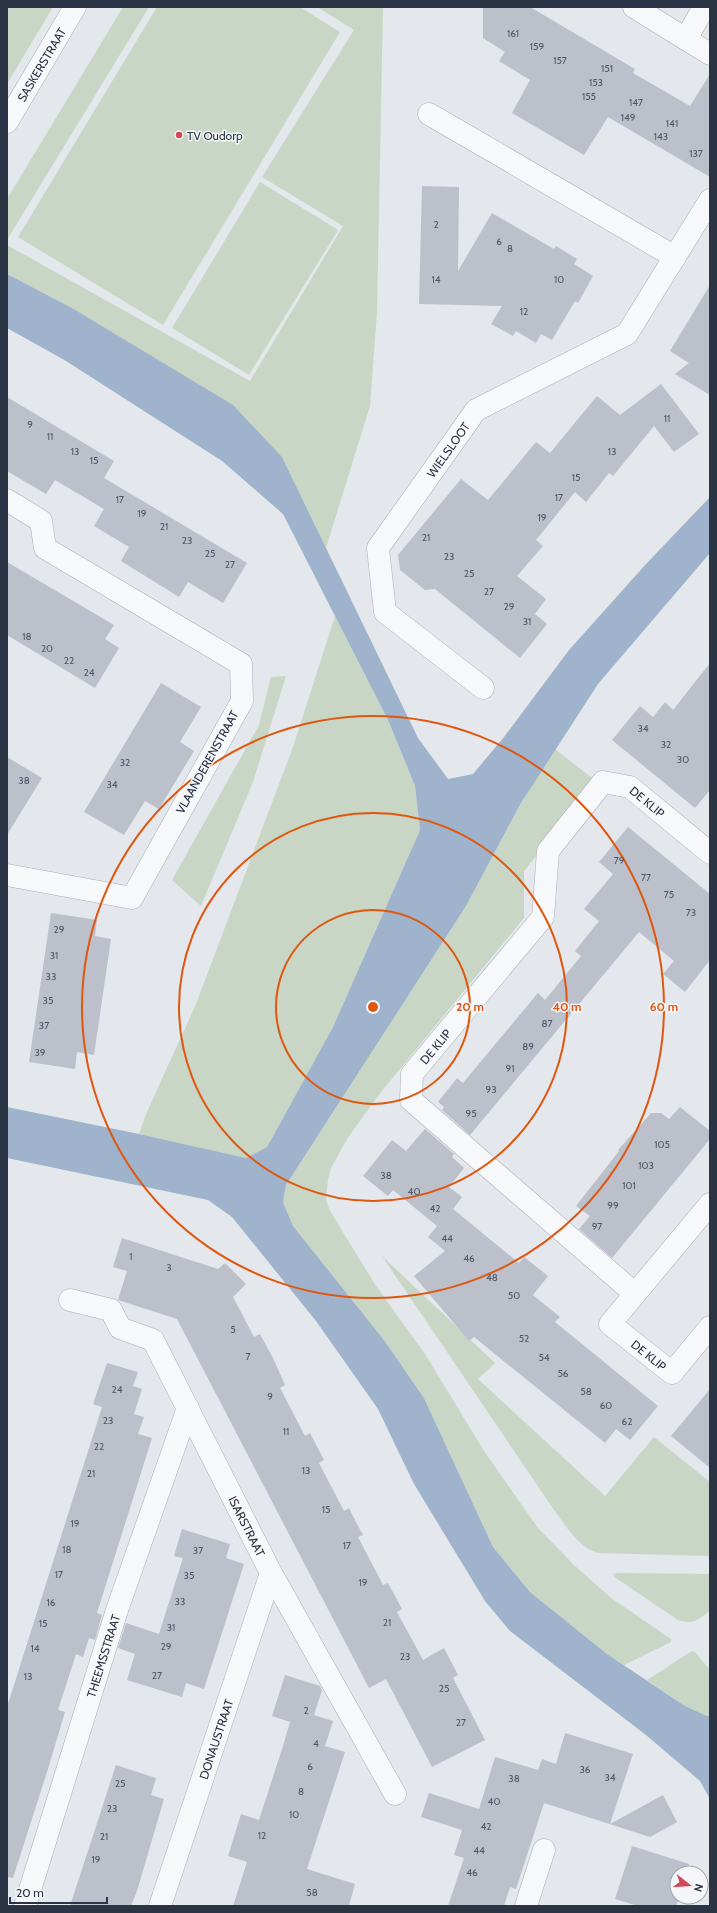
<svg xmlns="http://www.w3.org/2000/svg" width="717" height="1913" viewBox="0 0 717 1913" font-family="Cabin,sans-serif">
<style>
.green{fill:#c9d6c5}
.water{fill:#9fb4cc}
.building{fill:#bbc0ca}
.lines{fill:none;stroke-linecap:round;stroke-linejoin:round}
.minor-casing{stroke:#a9aeb7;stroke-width:23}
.minor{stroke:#f7f8fa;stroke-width:22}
.ring{fill:none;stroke:#df570f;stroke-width:2}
.poi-dot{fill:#d1495b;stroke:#f4f6f9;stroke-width:1.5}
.labels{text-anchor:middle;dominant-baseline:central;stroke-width:3;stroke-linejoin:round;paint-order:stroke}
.number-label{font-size:10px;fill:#4f5766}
.street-label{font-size:12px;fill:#2b3445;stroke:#f4f6f9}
.poi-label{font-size:12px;fill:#2b3445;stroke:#f4f6f9;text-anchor:start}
.centre{fill:#df570f;stroke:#f4f6f9;stroke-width:2}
.ring-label{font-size:12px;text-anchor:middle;font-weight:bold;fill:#df570f;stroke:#f4f6f9;stroke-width:3;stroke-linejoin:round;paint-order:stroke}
</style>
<rect width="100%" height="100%" fill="#e4e7ec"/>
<path class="green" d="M 7,7 L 53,7 L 7,84 Z
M 123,7 L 149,7 L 7,240 L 7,199 Z
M 157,7 L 300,7 L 340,32 L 163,325 L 18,237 Z
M 317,7 L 383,7 L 377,312 L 370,406 L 326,548 L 282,457 L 72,308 L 7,274 L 7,245 L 250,381 L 343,226 L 262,177 L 354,30 Z
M 260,182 L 338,230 L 249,375 L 172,328 Z
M 335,616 L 388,720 L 415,786 L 420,830 L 333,1027 L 267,1147 L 246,1158 L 139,1134 L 146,1114 L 196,1004 L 293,747 Z
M 286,676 L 253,782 L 201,906 L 172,880 L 259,725 L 271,677 Z
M 555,749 L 597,782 L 524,871 L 524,918 L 381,1092 L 347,1139 L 331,1168 L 328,1179 L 326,1200 L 330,1211 L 376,1286 L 425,1354 L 484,1451 L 538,1528 L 575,1566 L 611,1598 L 671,1639 L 671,1642 L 624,1665 L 607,1654 L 530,1592 L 493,1547 L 424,1398 L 384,1340 L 293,1226 L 283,1202 L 286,1185 L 466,906 L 521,803 Z
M 382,1256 L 495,1363 L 478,1379 L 605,1496 L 654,1437 L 710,1482 L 710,1556 L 598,1553 C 578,1547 566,1526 554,1510 Z
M 618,1573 L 710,1574 L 710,1611 C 697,1620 694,1625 678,1620 L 616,1578 L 613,1574 Z
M 692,1651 L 695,1652 L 710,1670 L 710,1715 L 707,1716 L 685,1706 L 647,1680 Z"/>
<path class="water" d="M 7,274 L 72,308 L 233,405 L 282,457 L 418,738 L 448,779 L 473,774 L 504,737 L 569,650 L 646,564 L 710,497 L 710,553 L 598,684 L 521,803 L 466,906 L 286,1185 L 283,1202 L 293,1226 L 384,1340 L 424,1398 L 493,1547 L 530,1592 L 607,1654 L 685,1706 L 707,1716 L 710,1715 L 710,1799 L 700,1781 L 646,1735 L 510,1631 L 485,1601 L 414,1484 L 378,1409 L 316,1321 L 232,1217 L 208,1200 L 7,1158 L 7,1107 L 139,1134 L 246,1158 L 267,1147 L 333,1027 L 420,830 L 415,786 L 388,720 L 283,514 L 222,461 L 66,361 L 7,328 Z"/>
<path class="building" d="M 483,7 L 530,7 L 635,69 L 633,73 L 690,106 L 710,74 L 710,177 L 608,117 L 584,155 L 512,113 L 530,80 L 499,61 L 505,52 L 483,38 Z
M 422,186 L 459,187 L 458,271 L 492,213 L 554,249 L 556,246 L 577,259 L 574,264 L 593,276 L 578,303 L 575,301 L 552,340 L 541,334 L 536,343 L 516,331 L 513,336 L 491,324 L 502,306 L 419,304 Z
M 710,285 L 710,395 L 675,374 L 689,363 L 670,351 Z
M 661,384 L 699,434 L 674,452 L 654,426 L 613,476 L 609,473 L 586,502 L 575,492 L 536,540 L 543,546 L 517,576 L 546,599 L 535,614 L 547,624 L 520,658 L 435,589 L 425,590 L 400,570 L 398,555 L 461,479 L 488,500 L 536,442 L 550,453 L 597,396 L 620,415 Z
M 7,397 L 114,461 L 104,478 L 247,563 L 223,603 L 188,582 L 179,597 L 121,561 L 129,547 L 94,526 L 104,509 L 55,480 L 46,494 L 7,471 Z
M 7,562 L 114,625 L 105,639 L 119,648 L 95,688 L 7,635 Z
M 710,663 L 710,790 L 695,808 L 612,740 L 640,706 L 653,717 L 665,702 L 673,710 Z
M 161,683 L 201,707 L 180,742 L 194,751 L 159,809 L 145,801 L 124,835 L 84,812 Z
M 7,757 L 42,778 L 7,835 Z
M 628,827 L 710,894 L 710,960 L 685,992 L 663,974 L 674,961 L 639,932 L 470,1135 L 442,1110 L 444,1107 L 438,1102 L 457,1078 L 463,1083 L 538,993 L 545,1000 L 581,956 L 575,951 L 599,921 L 584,909 L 613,874 L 599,862 Z
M 51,913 L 97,920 L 95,936 L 111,939 L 94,1055 L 77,1052 L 75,1069 L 29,1062 Z
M 680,1107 L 710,1131 L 710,1139 L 612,1258 L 579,1229 L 590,1216 L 576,1206 L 619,1151 L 618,1150 L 651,1113 L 661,1113 L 669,1119 Z
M 425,1129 L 454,1154 L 452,1157 L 464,1168 L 449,1187 L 462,1197 L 453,1209 L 519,1263 L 524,1257 L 548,1276 L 533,1295 L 560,1317 L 555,1322 L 658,1406 L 630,1440 L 616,1429 L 605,1443 L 474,1337 L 469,1341 L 414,1276 L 445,1251 L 428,1237 L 437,1226 L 393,1190 L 388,1196 L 363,1176 L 392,1140 L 406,1151 Z
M 122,1238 L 218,1269 L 225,1263 L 246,1284 L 233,1297 L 254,1337 L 260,1334 L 273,1358 L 285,1385 L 280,1388 L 305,1436 L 310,1433 L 324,1460 L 319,1463 L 344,1511 L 349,1508 L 356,1522 L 363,1535 L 358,1537 L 383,1585 L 388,1583 L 402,1609 L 397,1612 L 423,1660 L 444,1648 L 458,1675 L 453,1678 L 485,1740 L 432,1767 L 386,1679 L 369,1688 L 177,1319 L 118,1300 L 127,1271 L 113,1267 Z
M 107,1363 L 138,1372 L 133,1386 L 142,1389 L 134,1414 L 144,1417 L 138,1434 L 152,1438 L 97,1613 L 102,1615 L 95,1640 L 89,1638 L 83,1657 L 76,1654 L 58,1710 L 65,1712 L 47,1772 L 13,1878 L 7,1877 L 7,1707 L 102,1407 L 93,1404 Z
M 710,1389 L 710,1468 L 671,1436 Z
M 182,1529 L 230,1544 L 226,1558 L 244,1564 L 204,1689 L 186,1683 L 182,1697 L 127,1680 L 135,1654 L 118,1648 L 126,1623 L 159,1634 L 183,1558 L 174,1556 Z
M 285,1675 L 320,1686 L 322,1690 L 314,1715 L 333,1721 L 325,1746 L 345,1752 L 307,1869 L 355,1884 L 349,1906 L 233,1906 L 247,1862 L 228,1856 L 241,1814 L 259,1820 L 283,1746 L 290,1722 L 272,1716 Z
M 565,1733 L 633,1754 L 610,1824 L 663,1795 L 677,1822 L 650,1837 L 544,1803 L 516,1889 L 510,1887 L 504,1906 L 448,1906 L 464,1858 L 454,1855 L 462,1830 L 421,1817 L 429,1793 L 479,1809 L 495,1757 L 538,1770 L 542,1759 L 556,1764 Z
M 116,1765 L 156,1778 L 151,1795 L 164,1799 L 137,1891 L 131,1906 L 70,1906 Z
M 632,1846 L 689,1864 L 686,1873 L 677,1873 L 677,1897 L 679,1897 L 676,1906 L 638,1906 L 615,1899 Z"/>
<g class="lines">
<defs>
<g id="minor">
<path d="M 634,7 L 710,54"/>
<path d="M 686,39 L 704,7"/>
<path d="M 429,114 L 675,257"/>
<path id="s1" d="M 7,122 L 75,7"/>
<path d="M 7,500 L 41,521 L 45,548 L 241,664 L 242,701 L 132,898 L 7,875"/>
<path id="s2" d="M 483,688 L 385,612 L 378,548 L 476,410 L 627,334 L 710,200"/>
<path id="s3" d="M 710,1204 L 610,1324 L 672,1373 L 710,1327"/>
<path id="s4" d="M 634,1293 L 411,1100 L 412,1074 L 543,917 L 548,851 L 603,782 L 630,787 L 710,853"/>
<path id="s5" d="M 70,1300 L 111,1310 L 120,1328 L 153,1340 L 271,1573 L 395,1794"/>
<path id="s6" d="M 25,1906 L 117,1610 L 188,1408"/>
<path id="s7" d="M 160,1906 L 271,1573"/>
<path d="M 526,1906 L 544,1850"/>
</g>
</defs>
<use href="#minor" class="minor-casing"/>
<use href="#minor" class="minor"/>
</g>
<g class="ring">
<circle cx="373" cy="1007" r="97"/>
<circle cx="373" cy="1007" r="194"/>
<circle cx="373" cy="1007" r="291"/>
</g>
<circle class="poi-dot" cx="179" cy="135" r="4"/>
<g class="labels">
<g class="number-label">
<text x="513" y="33">161</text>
<text x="537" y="46">159</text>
<text x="560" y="60">157</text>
<text x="607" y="68">151</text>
<text x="596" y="82">153</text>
<text x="589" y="96">155</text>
<text x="636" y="102">147</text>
<text x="628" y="117">149</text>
<text x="672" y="123">141</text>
<text x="661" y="136">143</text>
<text x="696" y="153">137</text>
<text x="436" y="224">2</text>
<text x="499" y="241">6</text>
<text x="510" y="248">8</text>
<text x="436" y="279">14</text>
<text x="559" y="279">10</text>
<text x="524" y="311">12</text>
<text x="667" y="418">11</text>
<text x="30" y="424">9</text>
<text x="50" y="436">11</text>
<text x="75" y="451">13</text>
<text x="612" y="451">13</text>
<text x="94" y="460">15</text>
<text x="576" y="477">15</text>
<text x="559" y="497">17</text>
<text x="120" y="499">17</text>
<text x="142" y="513">19</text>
<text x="542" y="517">19</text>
<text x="164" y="526">21</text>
<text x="426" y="537">21</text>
<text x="187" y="540">23</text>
<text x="210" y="553">25</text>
<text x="449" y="556">23</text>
<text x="230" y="564">27</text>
<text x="469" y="573">25</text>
<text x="489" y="591">27</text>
<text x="509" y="606">29</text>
<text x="527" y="621">31</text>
<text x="27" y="636">18</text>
<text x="47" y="648">20</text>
<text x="69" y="660">22</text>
<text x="89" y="672">24</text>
<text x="643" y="728">34</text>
<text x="666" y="744">32</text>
<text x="683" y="759">30</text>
<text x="125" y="762">32</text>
<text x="24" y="780">38</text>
<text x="112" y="784">34</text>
<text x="619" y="860">79</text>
<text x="646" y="877">77</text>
<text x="669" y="894">75</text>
<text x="691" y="912">73</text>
<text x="59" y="929">29</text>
<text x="54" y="955">31</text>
<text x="51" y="976">33</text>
<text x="48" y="1000">35</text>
<text x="547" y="1023">87</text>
<text x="44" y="1025">37</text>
<text x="528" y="1046">89</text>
<text x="40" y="1052">39</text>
<text x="510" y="1068">91</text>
<text x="491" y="1089">93</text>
<text x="471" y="1113">95</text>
<text x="662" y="1144">105</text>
<text x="646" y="1165">103</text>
<text x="386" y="1175">38</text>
<text x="629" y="1185">101</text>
<text x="414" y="1191">40</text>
<text x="613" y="1205">99</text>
<text x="435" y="1208">42</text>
<text x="597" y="1226">97</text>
<text x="447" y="1238">44</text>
<text x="131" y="1256">1</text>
<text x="469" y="1258">46</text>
<text x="169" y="1267">3</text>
<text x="492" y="1277">48</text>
<text x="514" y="1295">50</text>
<text x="233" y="1329">5</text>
<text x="524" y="1338">52</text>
<text x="248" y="1356">7</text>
<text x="544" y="1357">54</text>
<text x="563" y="1373">56</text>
<text x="117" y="1389">24</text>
<text x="586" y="1391">58</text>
<text x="270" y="1396">9</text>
<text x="606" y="1405">60</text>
<text x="108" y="1420">23</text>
<text x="627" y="1421">62</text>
<text x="286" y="1431">11</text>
<text x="99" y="1446">22</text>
<text x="306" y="1470">13</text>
<text x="91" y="1473">21</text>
<text x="326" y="1509">15</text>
<text x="75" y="1523">19</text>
<text x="347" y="1545">17</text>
<text x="67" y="1549">18</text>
<text x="198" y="1550">37</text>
<text x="59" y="1574">17</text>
<text x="189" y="1575">35</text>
<text x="363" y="1582">19</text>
<text x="180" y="1601">33</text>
<text x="51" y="1602">16</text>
<text x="387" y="1622">21</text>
<text x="43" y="1623">15</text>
<text x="171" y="1627">31</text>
<text x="166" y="1646">29</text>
<text x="35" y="1648">14</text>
<text x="405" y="1656">23</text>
<text x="157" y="1675">27</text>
<text x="28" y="1676">13</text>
<text x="444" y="1688">25</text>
<text x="306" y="1710">2</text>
<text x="461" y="1722">27</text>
<text x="316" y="1743">4</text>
<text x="310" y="1766">6</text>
<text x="585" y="1769">36</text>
<text x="610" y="1777">34</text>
<text x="514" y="1778">38</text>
<text x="120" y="1783">25</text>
<text x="301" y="1791">8</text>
<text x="494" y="1801">40</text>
<text x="112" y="1808">23</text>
<text x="294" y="1814">10</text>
<text x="486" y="1826">42</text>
<text x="262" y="1835">12</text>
<text x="104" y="1836">21</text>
<text x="479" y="1850">44</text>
<text x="96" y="1859">19</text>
<text x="472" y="1872">46</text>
<text x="312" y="1892">58</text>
</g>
<g class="street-label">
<text stroke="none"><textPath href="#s1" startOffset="67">SASKERSTRAAT</textPath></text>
<text stroke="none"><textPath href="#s2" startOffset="309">WIELSLOOT</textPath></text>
<text transform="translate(207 762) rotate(-61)">VLAANDERENSTRAAT</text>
<text stroke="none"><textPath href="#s4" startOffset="730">DE KLIP</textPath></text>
<text stroke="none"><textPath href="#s4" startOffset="357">DE KLIP</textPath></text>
<text stroke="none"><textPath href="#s3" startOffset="206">DE KLIP</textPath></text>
<text stroke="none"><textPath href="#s5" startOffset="306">ISARSTRAAT</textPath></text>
<text stroke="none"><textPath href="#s6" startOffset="262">THEEMSSTRAAT</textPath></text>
<text stroke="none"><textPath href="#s7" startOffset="176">DONAUSTRAAT</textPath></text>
</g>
<g class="poi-label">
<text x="187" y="135">TV Oudorp</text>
</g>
</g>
<circle cx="373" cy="1007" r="6" class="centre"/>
<g class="ring-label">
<text x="470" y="1011">20 m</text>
<text x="567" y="1011">40 m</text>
<text x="664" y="1011">60 m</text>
</g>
<rect width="717" height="1913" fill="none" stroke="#2b3445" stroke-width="16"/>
<g transform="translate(689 1885) rotate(107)"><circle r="19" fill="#f4f6f9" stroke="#a4a8b1"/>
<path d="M0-3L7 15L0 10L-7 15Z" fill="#d1495b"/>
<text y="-6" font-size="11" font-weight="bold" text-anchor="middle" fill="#2b3445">N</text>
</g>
<path d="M10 1897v6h97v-6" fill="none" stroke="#2b3445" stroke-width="2"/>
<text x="16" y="1897" font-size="12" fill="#2b3445" stroke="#f4f6f9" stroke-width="3" paint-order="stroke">20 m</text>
</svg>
